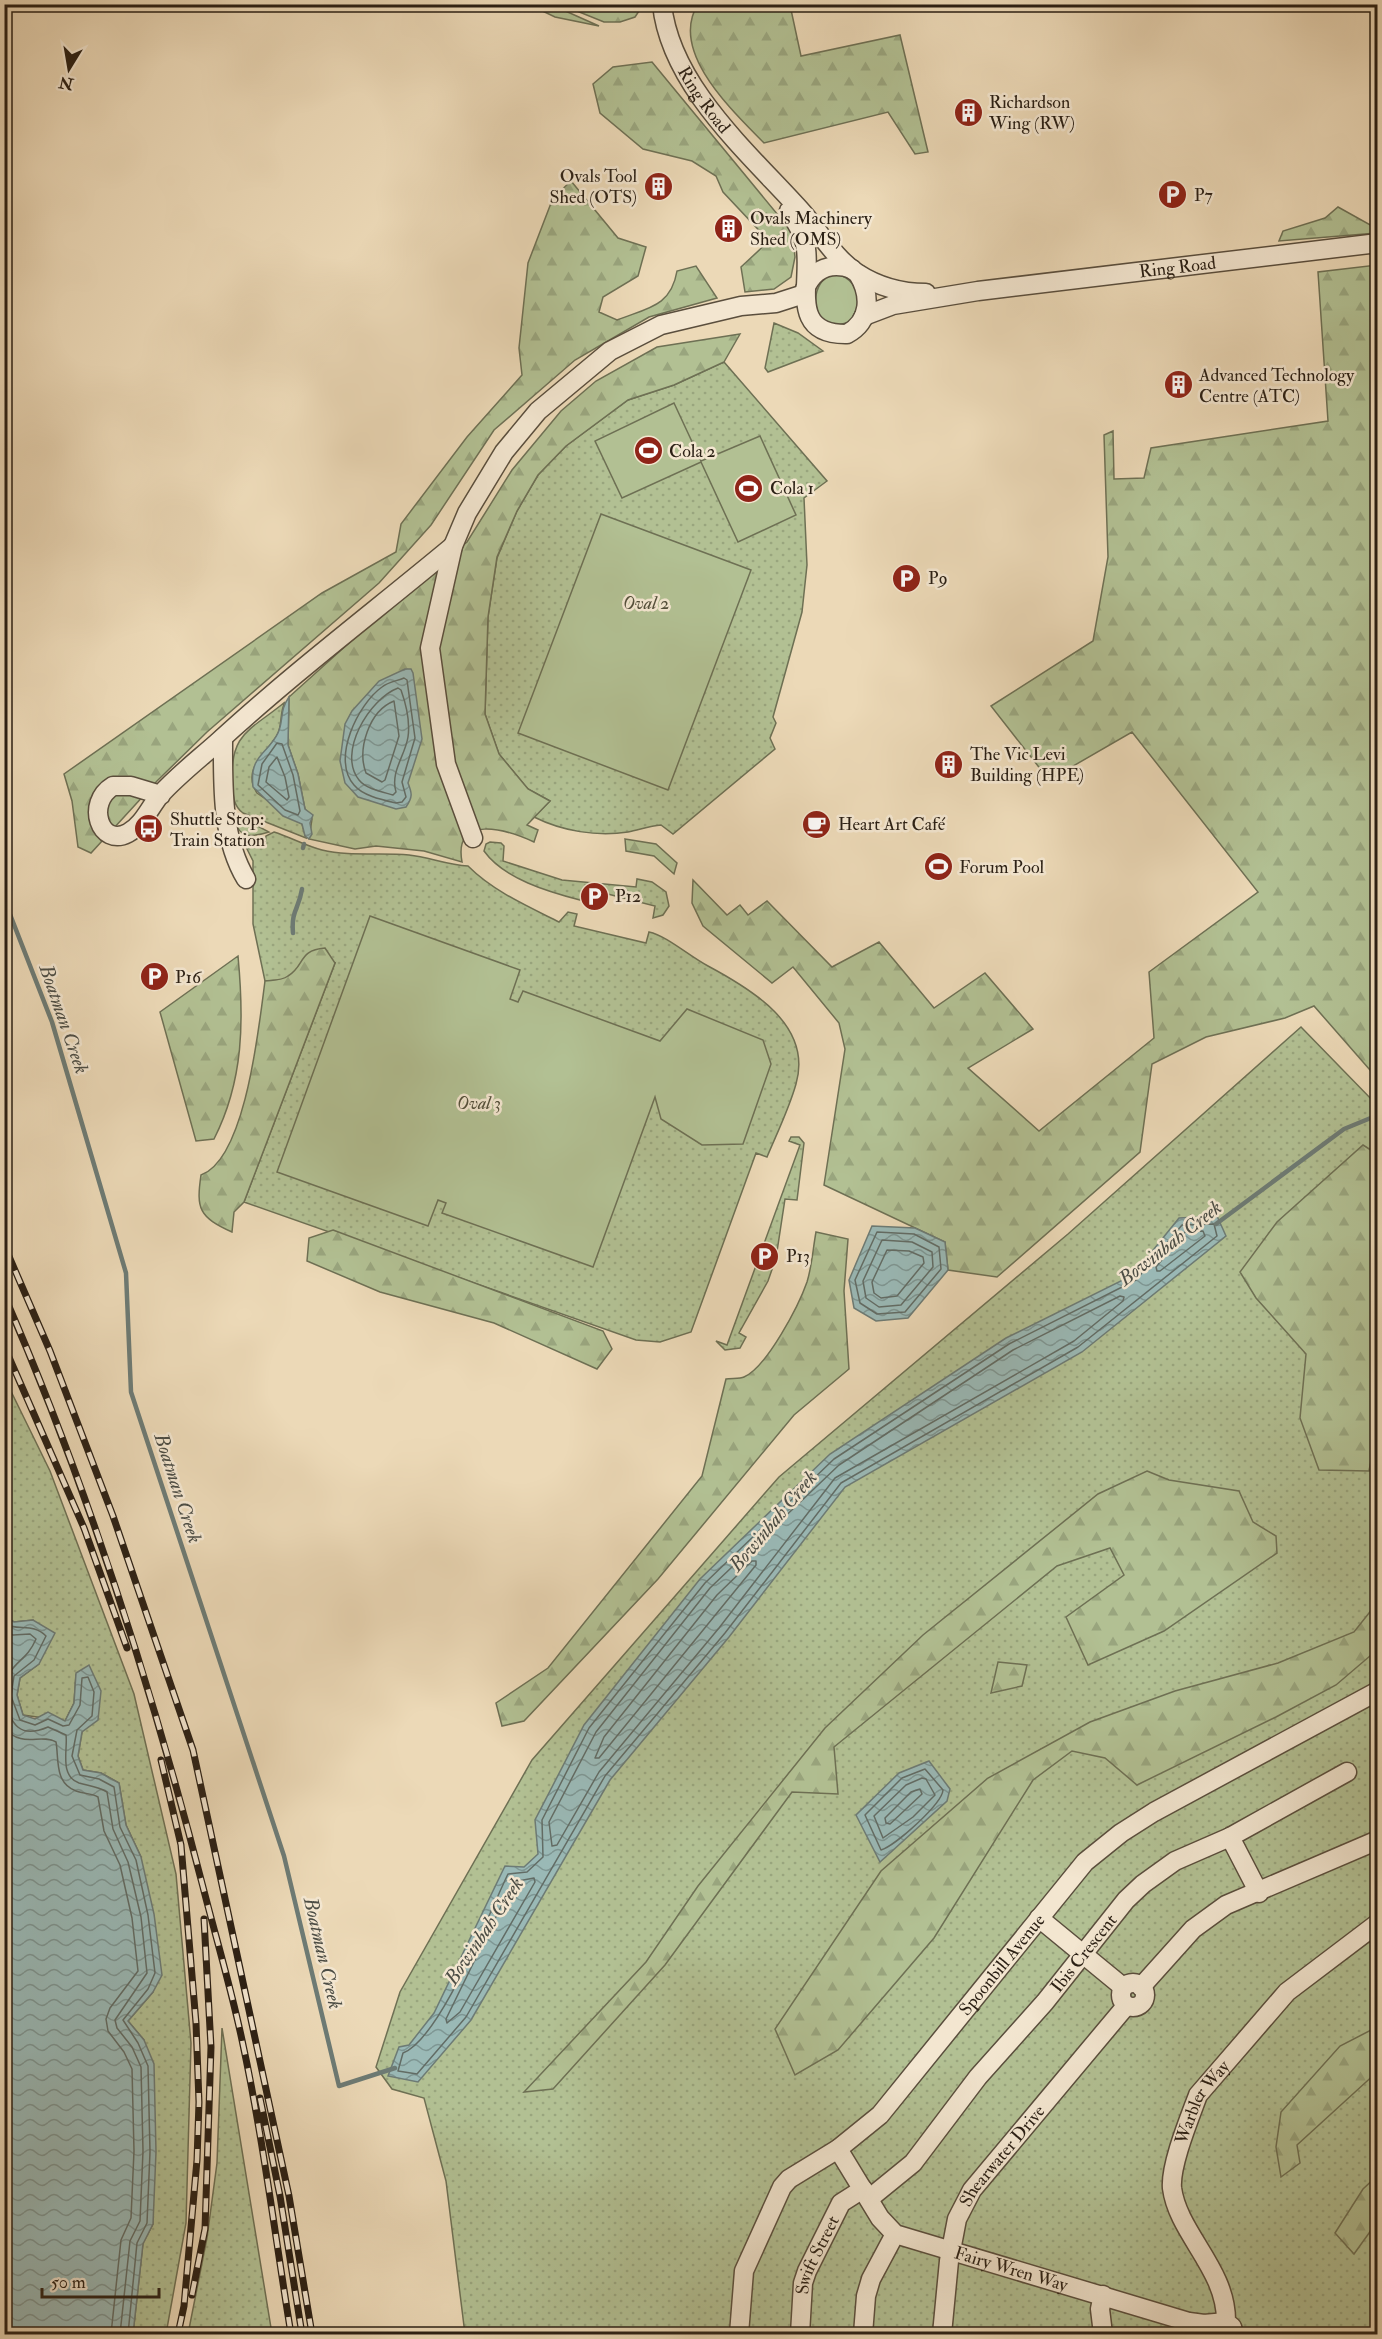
<svg xmlns="http://www.w3.org/2000/svg" width="1382" height="2339" viewBox="0 0 1382 2339" font-family="'IM FELL Double Pica',serif">
<style>
.grass{fill:url(#grass-dots);stroke:#6e7054;stroke-width:1.5}
.forest{fill:url(#forest-firs);stroke:#6e7054;stroke-width:1.5}
.garden{fill:#b2c093;stroke:#6e7054;stroke-width:1.5}
.water{fill:url(#water-waves);stroke:#6d7b75;stroke-width:1.5}
.lines{fill:none;stroke-linecap:round;stroke-linejoin:round}
.shore{stroke:#626c65;stroke-width:1.5}
.stream{stroke:#6d7b75;stroke-width:4.5}
.minor-casing{stroke:#5a4e3d;stroke-width:21}
.minor{stroke:#f3e6d0;stroke-width:18}
.rail-casing{stroke:#2a1f14;stroke-width:7}
.rail{stroke:#f3e6d0;stroke-width:4.5;stroke-dasharray:14;stroke-linecap:butt}
.labels{text-anchor:middle;dominant-baseline:central;stroke-width:5;stroke-linejoin:round;paint-order:stroke}
.street-label{font-size:18px;fill:#2a1f14;stroke:#f3e6d0}
.poi-label{font-size:18px;fill:#2a1f14;stroke:#f3e6d0;text-anchor:start}
.park-label{font-size:18px;font-style:italic;fill:#534f3a;stroke:#f3e6d0}
.water-label{font-size:20px;font-style:italic;fill:#4c4d45;stroke:#f3e6d0}
</style>
<defs>
<pattern id="grass-dots" width="8" height="8" patternUnits="userSpaceOnUse" patternTransform="scale(1.5)"><rect width="8" height="8" fill="#b2c093"/><path d="M2 2h.1M6 6h.1" fill="none" stroke="#99a57e" stroke-width="1.8" stroke-linecap="round"/></pattern>
<pattern id="forest-firs" width="22" height="20" patternUnits="userSpaceOnUse" patternTransform="scale(1.5)"><rect width="22" height="20" fill="#b2c093"/><path d="M5 1l3.5 6h-7zM16 11l3.5 6h-7z" fill="#99a57e"/></pattern>
<pattern id="water-waves" width="16" height="10" patternUnits="userSpaceOnUse" patternTransform="scale(1.5)"><rect width="16" height="10" fill="#9ab9b6"/><path d="M0 5q4-4 8 0t8 0" fill="none" stroke="#7e9693"/></pattern>
</defs>
<rect width="100%" height="100%" fill="#ecd9b7"/>
<filter id="stains"><feTurbulence type="fractalNoise" baseFrequency=".00333" numOctaves="4"/><feColorMatrix values="0 0 0 0 .2 0 0 0 0 .09 0 0 0 0 .02 0 0 0 .5 -.17"/></filter>
<radialGradient id="worn" r=".72"><stop offset=".6" stop-color="#630" stop-opacity="0"/><stop offset="1" stop-color="#630" stop-opacity=".3"/></radialGradient>
<path class="grass" d="M 774,323 L 798,333 L 823,351 L 768,372 L 765,368 Z
M 724,362 L 827,481 L 804,498 L 807,565 L 802,612 L 773,717 L 776,723 L 770,738 L 775,749 L 673,834 L 661,825 C 649,826 639,830 628,832 C 597,837 562,831 534,817 L 550,801 L 528,789 L 499,754 L 485,714 L 488,617 L 497,558 L 517,511 L 538,475 L 566,446 L 628,400 L 674,385 Z
M 285,702 C 279,713 283,725 277,735 C 267,753 241,769 257,793 L 302,824 L 306,838 L 243,813 C 233,806 233,794 232,783 C 230,732 250,731 285,702 Z
M 274,832 C 290,837 306,846 322,850 C 350,857 380,852 409,855 C 429,857 447,865 468,866 C 493,891 527,906 559,922 L 568,912 L 577,914 L 574,926 L 646,943 L 649,932 C 667,936 689,956 708,966 C 751,989 813,1025 796,1084 C 789,1109 777,1133 767,1157 L 756,1153 L 691,1332 L 660,1342 L 636,1340 L 244,1202 L 335,963 L 282,980 L 265,981 L 253,924 L 253,861 L 245,845 L 265,844 L 266,836 Z
M 490,842 L 501,843 L 504,846 L 503,861 L 562,880 L 636,887 L 637,879 L 652,882 L 666,892 L 669,906 L 663,915 L 653,918 L 655,906 L 584,888 L 580,900 C 549,892 504,879 484,851 L 486,844 Z
M 1301,1027 L 1377,1105 L 1377,2334 L 465,2334 L 446,2181 L 424,2098 L 392,2089 L 376,2067 L 400,1992 L 532,1760 L 779,1477 L 1068,1234 Z
M 791,1137 L 799,1137 L 804,1143 L 797,1200 L 785,1199 L 776,1258 L 768,1281 L 739,1333 L 746,1337 L 740,1348 L 725,1350 L 716,1341 L 727,1345 L 800,1145 L 789,1141 Z
M 4,1377 L 50,1471 L 134,1694 L 176,1874 L 191,2043 L 186,2223 L 166,2334 L 133,2334 L 143,2243 L 153,2224 L 144,2040 L 128,2021 L 153,1992 L 141,1857 L 126,1825 L 119,1783 L 101,1773 L 83,1770 L 78,1756 L 82,1732 L 76,1674 L 74,1703 L 65,1721 L 23,1715 L 17,1695 L 20,1678 L 39,1664 L 33,1620 L 14,1622 L 5,1617 L 7,1594 Z
M 222,2028 L 272,2334 L 188,2334 L 207,2238 L 217,2163 Z"/>
<path class="forest" d="M 698,4 L 790,5 L 801,56 L 900,35 L 928,152 L 915,154 L 888,112 L 764,143 C 734,112 668,52 698,4 Z
M 562,5 L 643,5 L 635,17 L 620,22 L 604,22 Z
M 652,62 L 792,232 L 795,257 L 791,277 L 774,289 L 745,292 L 741,267 L 769,241 L 723,192 L 716,176 L 692,161 L 643,149 L 600,113 L 593,84 L 613,67 Z
M 571,181 L 618,238 L 646,247 L 638,276 L 603,297 L 599,312 L 617,320 C 647,308 671,307 677,271 L 696,266 L 717,298 L 649,317 L 575,360 L 494,430 L 431,525 L 379,583 L 207,732 L 157,781 L 91,853 L 78,847 L 72,801 L 64,774 L 322,593 L 396,552 L 401,524 L 467,437 L 522,375 L 519,348 L 528,263 L 553,198 Z
M 1338,207 L 1372,226 L 1377,225 L 1377,233 L 1279,241 L 1283,231 L 1325,218 Z
M 1377,265 L 1377,1078 L 1314,1006 L 1285,1018 L 1206,1037 L 1152,1064 L 1140,1152 L 997,1277 L 948,1270 L 945,1242 L 824,1185 L 845,1049 L 839,1023 L 793,967 L 772,983 L 703,926 L 692,903 L 693,880 L 727,915 L 740,905 L 748,915 L 767,901 L 832,967 L 879,942 L 934,1008 L 985,973 L 1033,1029 L 968,1068 L 1039,1131 L 1154,1038 L 1149,972 L 1258,892 L 1132,732 L 1049,780 L 991,706 L 1093,641 L 1108,557 L 1104,435 L 1113,431 L 1114,479 L 1144,478 L 1151,448 L 1328,421 L 1318,272 Z
M 740,334 L 724,362 L 674,385 L 628,400 L 566,446 L 538,475 L 517,511 L 497,557 L 488,617 L 485,714 L 499,754 L 528,789 L 550,801 L 527,825 L 538,830 L 534,842 C 508,830 453,813 462,862 L 424,851 L 376,846 L 355,849 L 309,839 L 312,819 L 305,809 L 298,774 L 288,745 L 289,697 L 420,579 L 467,542 L 512,470 L 561,411 L 596,381 L 657,347 Z
M 625,839 L 656,844 L 677,863 L 674,874 L 654,856 L 626,851 Z
M 325,948 L 335,963 L 244,1202 L 234,1212 L 232,1232 C 199,1217 196,1209 201,1175 C 246,1159 259,1025 265,981 C 273,980 281,981 288,976 C 305,966 298,950 325,948 Z
M 238,956 C 244,1020 244,1080 214,1139 L 196,1141 L 160,1012 Z
M 1363,1145 L 1377,1154 L 1377,1429 L 1369,1471 L 1319,1470 L 1300,1418 L 1306,1354 L 1256,1298 L 1240,1272 L 1277,1222 Z
M 333,1230 L 603,1331 L 612,1349 L 597,1369 L 494,1323 L 380,1292 L 307,1261 L 309,1238 Z
M 816,1232 L 848,1239 L 844,1291 L 849,1369 L 794,1415 L 658,1579 L 524,1721 L 502,1726 L 496,1703 L 548,1668 L 702,1476 L 726,1379 C 731,1378 740,1379 744,1377 C 767,1367 799,1305 807,1282 C 812,1266 813,1248 816,1232 Z
M 1147,1471 L 1169,1480 L 1239,1491 L 1253,1522 L 1276,1536 L 1277,1553 L 1164,1631 L 1088,1665 L 1066,1617 L 1124,1575 L 1110,1548 L 1057,1566 L 834,1747 L 838,1794 L 792,1792 L 665,1965 L 553,2089 L 524,2092 L 646,1962 L 698,1886 L 825,1728 L 923,1635 L 1098,1494 Z
M 1377,1603 L 1377,1650 L 1336,1685 L 1276,1717 L 1137,1785 L 1105,1758 L 1072,1751 L 1033,1780 L 934,1938 L 838,2050 L 795,2075 L 775,2029 L 881,1871 L 988,1778 L 1090,1722 L 1175,1691 L 1278,1663 L 1354,1632 Z
M 998,1662 L 1027,1665 L 1022,1686 L 991,1693 Z
M 1377,2027 L 1377,2072 L 1297,2145 L 1300,2163 L 1281,2177 L 1276,2147 L 1281,2112 L 1340,2046 Z
M 1377,2176 L 1377,2222 L 1354,2254 L 1335,2233 L 1363,2189 Z"/>
<path class="garden" d="M 530,5 L 552,5 L 599,26 L 555,17 Z
M 834,273 C 851,277 857,287 859,304 L 850,322 L 834,326 L 824,322 C 810,305 814,281 834,273 Z
M 674,403 L 701,461 L 760,436 L 796,515 L 738,542 L 701,462 L 622,498 L 595,441 Z
M 601,514 L 751,570 L 668,790 L 518,733 Z
M 233,813 L 269,832 C 247,839 237,837 233,813 Z
M 370,916 L 520,970 L 510,999 L 518,1002 L 523,991 L 660,1041 L 687,1009 L 763,1040 L 771,1064 L 743,1144 L 702,1145 L 661,1119 L 655,1097 L 593,1267 L 442,1213 L 446,1203 L 438,1200 L 428,1226 L 277,1172 Z"/>
<path class="water" d="M 405,669 L 411,669 L 413,673 L 422,739 L 408,783 C 412,793 413,797 406,807 L 396,809 L 358,797 L 345,783 L 340,761 L 345,724 L 352,711 L 379,681 Z
M 289,697 L 288,745 L 298,774 L 305,809 L 313,815 L 310,823 L 312,834 L 309,839 L 305,836 L 302,824 L 283,816 L 253,787 C 249,755 268,754 278,733 C 284,720 279,711 289,697 Z
M 1217,1216 L 1226,1236 L 1082,1352 L 845,1487 L 729,1637 L 610,1780 L 471,2020 L 418,2082 L 388,2076 L 399,2047 L 409,2045 L 434,2013 L 505,1866 L 524,1867 L 538,1854 L 535,1820 L 584,1725 L 700,1579 L 830,1454 L 1006,1338 L 1133,1275 L 1179,1218 Z
M 872,1226 L 915,1228 L 945,1242 L 948,1270 L 908,1318 L 876,1321 L 854,1308 L 849,1280 Z
M 5,1617 L 14,1622 L 33,1620 L 55,1633 L 39,1664 L 20,1678 L 17,1695 L 23,1715 L 35,1719 L 48,1712 L 65,1721 L 74,1703 L 76,1673 L 89,1665 L 101,1691 L 98,1720 L 82,1732 L 78,1756 L 83,1770 L 101,1773 L 119,1783 L 126,1825 L 141,1857 L 154,1914 L 162,1975 L 153,1992 L 128,2021 L 144,2040 L 154,2064 L 156,2152 L 153,2224 L 143,2244 L 133,2334 L 5,2334 Z
M 929,1761 L 950,1789 L 947,1801 L 880,1862 L 856,1815 L 899,1773 Z"/>
<g class="lines">
<path class="shore" d="M 404,678 L 407,680 L 415,738 L 402,782 L 406,797 L 402,802 L 396,803 C 383,800 363,796 354,785 C 331,759 358,704 382,687 C 388,682 397,681 404,678 Z
M 398,688 L 401,690 C 406,704 410,723 408,737 C 405,756 390,772 396,792 L 393,795 C 383,792 366,789 359,780 C 337,753 369,699 398,688 Z
M 394,701 L 399,736 L 385,780 L 382,782 L 366,773 C 357,749 369,711 394,701 Z
M 277,743 L 282,744 L 293,775 L 300,811 L 298,815 L 285,810 L 258,785 L 262,764 Z
M 277,757 L 285,777 L 289,797 L 287,800 L 266,782 L 269,767 Z
M 1214,1224 L 1217,1236 L 1078,1347 L 841,1483 L 725,1633 L 605,1776 L 466,2017 L 417,2074 L 398,2071 L 403,2053 C 440,2039 489,1913 508,1874 L 527,1872 L 543,1857 L 542,1820 L 589,1728 L 705,1583 L 834,1459 L 1009,1344 L 1136,1280 L 1182,1225 Z
M 1203,1231 L 1205,1236 L 1160,1271 L 1157,1271 L 1156,1267 L 1185,1232 Z
M 877,1232 L 914,1234 L 939,1247 L 941,1269 L 905,1312 L 877,1314 L 860,1303 L 855,1280 Z
M 882,1240 L 912,1242 L 932,1252 L 933,1267 L 901,1305 L 879,1307 L 866,1298 L 863,1281 Z
M 887,1250 L 909,1251 L 923,1257 L 924,1263 L 897,1296 L 881,1298 L 874,1293 L 872,1282 Z
M 1120,1296 L 1124,1297 L 1123,1301 L 1074,1341 L 835,1478 L 719,1628 L 599,1772 L 557,1845 L 552,1846 L 549,1822 L 596,1732 L 710,1588 L 839,1465 L 1013,1350 Z
M 752,1561 L 756,1561 L 756,1565 L 599,1758 L 595,1758 L 604,1737 L 717,1595 Z
M 4,1624 C 19,1631 33,1623 46,1636 L 34,1660 L 14,1676 L 11,1696 L 20,1720 L 35,1725 L 48,1719 L 63,1726 L 69,1725 L 80,1705 L 82,1678 L 88,1677 L 94,1692 L 92,1716 L 77,1730 L 72,1756 L 80,1775 L 99,1779 L 114,1787 L 120,1827 L 136,1860 L 148,1915 L 155,1973 L 148,1989 L 123,2020 L 138,2043 L 148,2066 L 150,2152 L 147,2223 L 137,2243 L 128,2334
M 4,1632 L 13,1635 L 30,1634 L 36,1639 C 25,1665 10,1659 4,1690
M 4,1699 C 11,1725 20,1739 48,1727 L 66,1735 C 68,1749 59,1776 79,1783 C 89,1786 97,1786 107,1792 L 113,1829 L 128,1862 L 141,1917 L 147,1973 L 115,2020 L 117,2028 L 132,2047 L 141,2067 L 143,2151 L 140,2221 L 130,2241 L 120,2334
M 4,1728 C 23,1749 40,1733 56,1742 C 59,1758 54,1783 76,1791 C 84,1794 91,1793 98,1797 L 104,1831 L 120,1865 L 132,1918 L 138,1971 L 110,2008 L 106,2019 L 108,2031 L 124,2052 L 132,2069 L 134,2151 L 131,2218 L 121,2240 L 111,2334
M 925,1769 L 943,1790 C 942,1804 895,1846 881,1850 L 865,1815 L 902,1778 Z
M 922,1778 L 926,1779 L 935,1795 L 913,1817 L 883,1838 L 874,1816 L 906,1785 Z
M 920,1789 L 922,1794 L 890,1824 L 886,1823 L 885,1818 L 911,1792 Z
M 534,1878 L 535,1882 L 460,2012 L 447,2023 L 446,2019 L 513,1882 Z"/>
<path class="stream" d="M 303,848 L 304,844
M 4,899 L 52,1022 L 126,1273 L 131,1392 L 284,1856 L 339,2086 L 395,2068
M 293,933 C 291,910 299,909 302,889
M 1216,1224 L 1344,1129 L 1378,1115"/>
<defs>
<g id="minor">
<path id="s1" d="M 662,4 C 670,86 750,154 802,212 C 819,231 835,259 857,273 C 877,286 901,293 926,293"/>
<path d="M 789,211 C 797,224 804,234 806,249 C 811,284 789,335 847,334 C 871,321 871,295 858,274"/>
<path d="M 805,289 C 814,268 832,262 852,269"/>
<path id="s2" d="M 864,316 L 893,305 L 978,291 L 1378,243"/>
<path d="M 223,738 C 223,785 221,837 246,879"/>
<path d="M 161,795 L 131,786 L 113,786 C 85,803 100,848 128,833 C 143,825 150,807 160,795 C 177,776 199,759 218,742 C 293,673 375,611 453,546"/>
<path d="M 473,838 L 446,764 L 430,648 L 453,546 L 467,513 L 504,452 L 538,411 L 610,351 L 661,325 L 741,306 L 776,303 L 804,294"/>
<path d="M 1230,1837 L 1259,1893"/>
<path d="M 1039,1918 L 1123,1987"/>
<circle cx="1133" cy="1995" r="12"/>
<path d="M 1141,1987 L 1193,1929 L 1226,1905 L 1378,1840"/>
<path id="s3" d="M 838,2149 L 880,2218 L 895,2234 L 1189,2322 L 1204,2324 L 1226,2322"/>
<path id="s4" d="M 870,2198 L 913,2163 L 978,2077 L 1045,2002 L 1126,1900 L 1143,1884 L 1175,1861 L 1230,1837 L 1347,1772"/>
<path d="M 1103,2295 L 1100,2309 L 1103,2334"/>
<path id="s5" d="M 739,2334 L 744,2271 L 782,2187 L 789,2179 L 838,2149 L 880,2115 L 1085,1862 L 1121,1833 L 1154,1812 L 1378,1691"/>
<path id="s6" d="M 800,2334 L 803,2283 L 807,2271 L 841,2203 L 863,2189"/>
<path d="M 863,2334 L 866,2296 L 871,2279 L 895,2234"/>
<path id="s7" d="M 942,2334 L 949,2261 L 957,2219 L 972,2190 L 1126,2006"/>
<path id="s8" d="M 1234,2334 L 1232,2327 L 1226,2322 C 1227,2269 1178,2234 1172,2188 C 1170,2165 1190,2117 1198,2095 L 1287,1992 L 1378,1923"/>
</g>
</defs>
<use href="#minor" class="minor-casing"/>
<use href="#minor" class="minor"/>
<defs>
<path id="rail" d="M 4,1245 L 50,1351 L 113,1516 L 193,1750 L 289,2196 L 312,2334
M 4,1295 C 88,1487 151,1685 203,1887 C 216,1938 231,1988 242,2040 C 263,2137 275,2236 291,2334
M 4,1346 L 84,1528 L 127,1648
M 161,1760 L 181,1845 L 196,2023 L 199,2102 L 197,2160 L 184,2306 L 178,2334
M 260,2098 L 280,2196 L 302,2334
M 192,2295 L 205,2229 L 211,2047 L 204,1919"/>
</defs>
<use href="#rail" class="rail-casing"/>
<use href="#rail" class="rail"/>
</g>
<defs>
<symbol id="building-disc" viewBox="-11 -11 22 22"><circle r="9.5" fill="#8f2418" stroke="#f3e6d0"/><path d="M-4-6H4V6H1V3H-1V6H-4ZM-2.5-4.3h1.7v1.8h-1.7ZM.8-4.3h1.7v1.8H.8ZM-2.5-1h1.7V.8h-1.7ZM.8-1h1.7V.8H.8Z" fill="#fff"/></symbol>
<symbol id="parking-disc" viewBox="-11 -11 22 22"><circle r="9.5" fill="#8f2418" stroke="#f3e6d0"/><path d="M-3.5-5.5H1a3.5 3.5 0 0 1 0 7H-1V5.5H-3.5ZM-1-3.4V-.6H.8a1.4 1.4 0 0 0 0-2.8Z" fill="#fff"/></symbol>
<symbol id="stadium-disc" viewBox="-11 -11 22 22"><circle r="9.5" fill="#8f2418" stroke="#f3e6d0"/><path d="M0-5a6.5 5 0 1 0 0 10a6.5 5 0 1 0 0-10ZM-3.5-1.8h7v3.6h-7Z" fill="#fff"/></symbol>
<symbol id="cafe-disc" viewBox="-11 -11 22 22"><circle r="9.5" fill="#8f2418" stroke="#f3e6d0"/><path d="M-5.5-4.5H6V0H3Q3 3.5 0 3.5H-2.5Q-5.5 3.5-5.5 0ZM3-3.2v2h1.7v-2ZM-6 4.5H4V6H-6Z" fill="#fff"/></symbol>
<symbol id="bus-disc" viewBox="-11 -11 22 22"><circle r="9.5" fill="#8f2418" stroke="#f3e6d0"/><path d="M-5-6H5V4H4V6H2V4H-2V6H-4V4H-5ZM-3.5-4V0h7V-4ZM-3.5 1.2v1.5H-2V1.2ZM2 1.2v1.5H3.5V1.2Z" fill="#fff"/></symbol>
</defs>
<g fill-rule="evenodd">
<use href="#building-disc" x="952" y="96" width="33" height="33"/>
<use href="#building-disc" x="642" y="170" width="33" height="33"/>
<use href="#parking-disc" x="1156" y="178" width="33" height="33"/>
<use href="#building-disc" x="712" y="212" width="33" height="33"/>
<use href="#building-disc" x="1162" y="368" width="33" height="33"/>
<use href="#stadium-disc" x="632" y="434" width="33" height="33"/>
<use href="#stadium-disc" x="732" y="472" width="33" height="33"/>
<use href="#parking-disc" x="890" y="562" width="33" height="33"/>
<use href="#building-disc" x="932" y="748" width="33" height="33"/>
<use href="#cafe-disc" x="800" y="808" width="33" height="33"/>
<use href="#bus-disc" x="132" y="812" width="33" height="33"/>
<use href="#stadium-disc" x="922" y="850" width="33" height="33"/>
<use href="#parking-disc" x="578" y="880" width="33" height="33"/>
<use href="#parking-disc" x="138" y="960" width="33" height="33"/>
<use href="#parking-disc" x="748" y="1240" width="33" height="33"/>
</g>
<g class="labels">
<g class="street-label">
<text stroke="none"><textPath href="#s1" startOffset="106">Ring Road</textPath></text>
<text stroke="none"><textPath href="#s2" startOffset="318">Ring Road</textPath></text>
<text stroke="none"><textPath href="#s4" startOffset="326">Ibis Crescent</textPath></text>
<text stroke="none"><textPath href="#s5" startOffset="471">Spoonbill Avenue</textPath></text>
<text stroke="none"><textPath href="#s8" startOffset="254">Warbler Way</textPath></text>
<text stroke="none"><textPath href="#s7" startOffset="194">Shearwater Drive</textPath></text>
<text stroke="none"><textPath href="#s6" startOffset="82">Swift Street</textPath></text>
<text stroke="none"><textPath href="#s3" startOffset="224">Fairy Wren Way</textPath></text>
</g>
<g class="poi-label">
<text x="989" y="102">Richardson<tspan x="989" dy="21">Wing (RW)</tspan></text>
<text x="637" y="176" text-anchor="end">Ovals Tool<tspan x="637" dy="21">Shed (OTS)</tspan></text>
<text x="1194" y="195">P7</text>
<text x="750" y="218">Ovals Machinery<tspan x="750" dy="21">Shed (OMS)</tspan></text>
<text x="1199" y="375">Advanced Technology<tspan x="1199" dy="21">Centre (ATC)</tspan></text>
<text x="669" y="451">Cola 2</text>
<text x="770" y="488">Cola 1</text>
<text x="928" y="578">P9</text>
<text x="970" y="754">The Vic Levi<tspan x="970" dy="21">Building (HPE)</tspan></text>
<text x="170" y="819">Shuttle Stop:<tspan x="170" dy="21">Train Station</tspan></text>
<text x="838" y="824">Heart Art Café</text>
<text x="959" y="867">Forum Pool</text>
<text x="615" y="896">P12</text>
<text x="175" y="977">P16</text>
<text x="786" y="1256">P13</text>
</g>
<g class="park-label">
<text x="646" y="603">Oval 2</text>
<text x="479" y="1103">Oval 3</text>
</g>
<g class="water-label">
<text transform="translate(64 1019) rotate(71)">Boatman Creek</text>
<text transform="translate(1170 1243) rotate(-38)">Bowinbah Creek</text>
<text transform="translate(178 1488) rotate(72)">Boatman Creek</text>
<text transform="translate(773 1521) rotate(-50)">Bowinbah Creek</text>
<text transform="translate(484 1931) rotate(-56)">Bowinbah Creek</text>
<text transform="translate(323 1953) rotate(77)">Boatman Creek</text>
</g>
</g>
<rect width="1382" height="2339" fill="none" stroke="#ecd9b7" stroke-width="24"/>
<rect x="6" y="6" width="1370" height="2327" fill="none" stroke="#2a1f14" stroke-width="3"/>
<rect x="12" y="12" width="1358" height="2315" fill="none" stroke="#2a1f14" stroke-width="1.5"/>
<g transform="translate(69 69) rotate(191)" stroke="#f3e6d0" stroke-width="4.5" paint-order="stroke">
<path d="M0-4.5L10 22L0 15L-10 22Z" fill="#2a1f14"/>
<text y="-9" font-size="16" font-weight="bold" text-anchor="middle" fill="#2a1f14">N</text>
</g>
<path d="M42 2288v9h117v-9" fill="none" stroke="#2a1f14" stroke-width="3"/>
<text x="51" y="2288" font-size="18" fill="#2a1f14" stroke="#f3e6d0" stroke-width="4.5" paint-order="stroke">50 m</text>
<rect width="100%" height="100%" filter="url(#stains)"/>
<rect width="100%" height="100%" fill="url(#worn)"/>
</svg>
